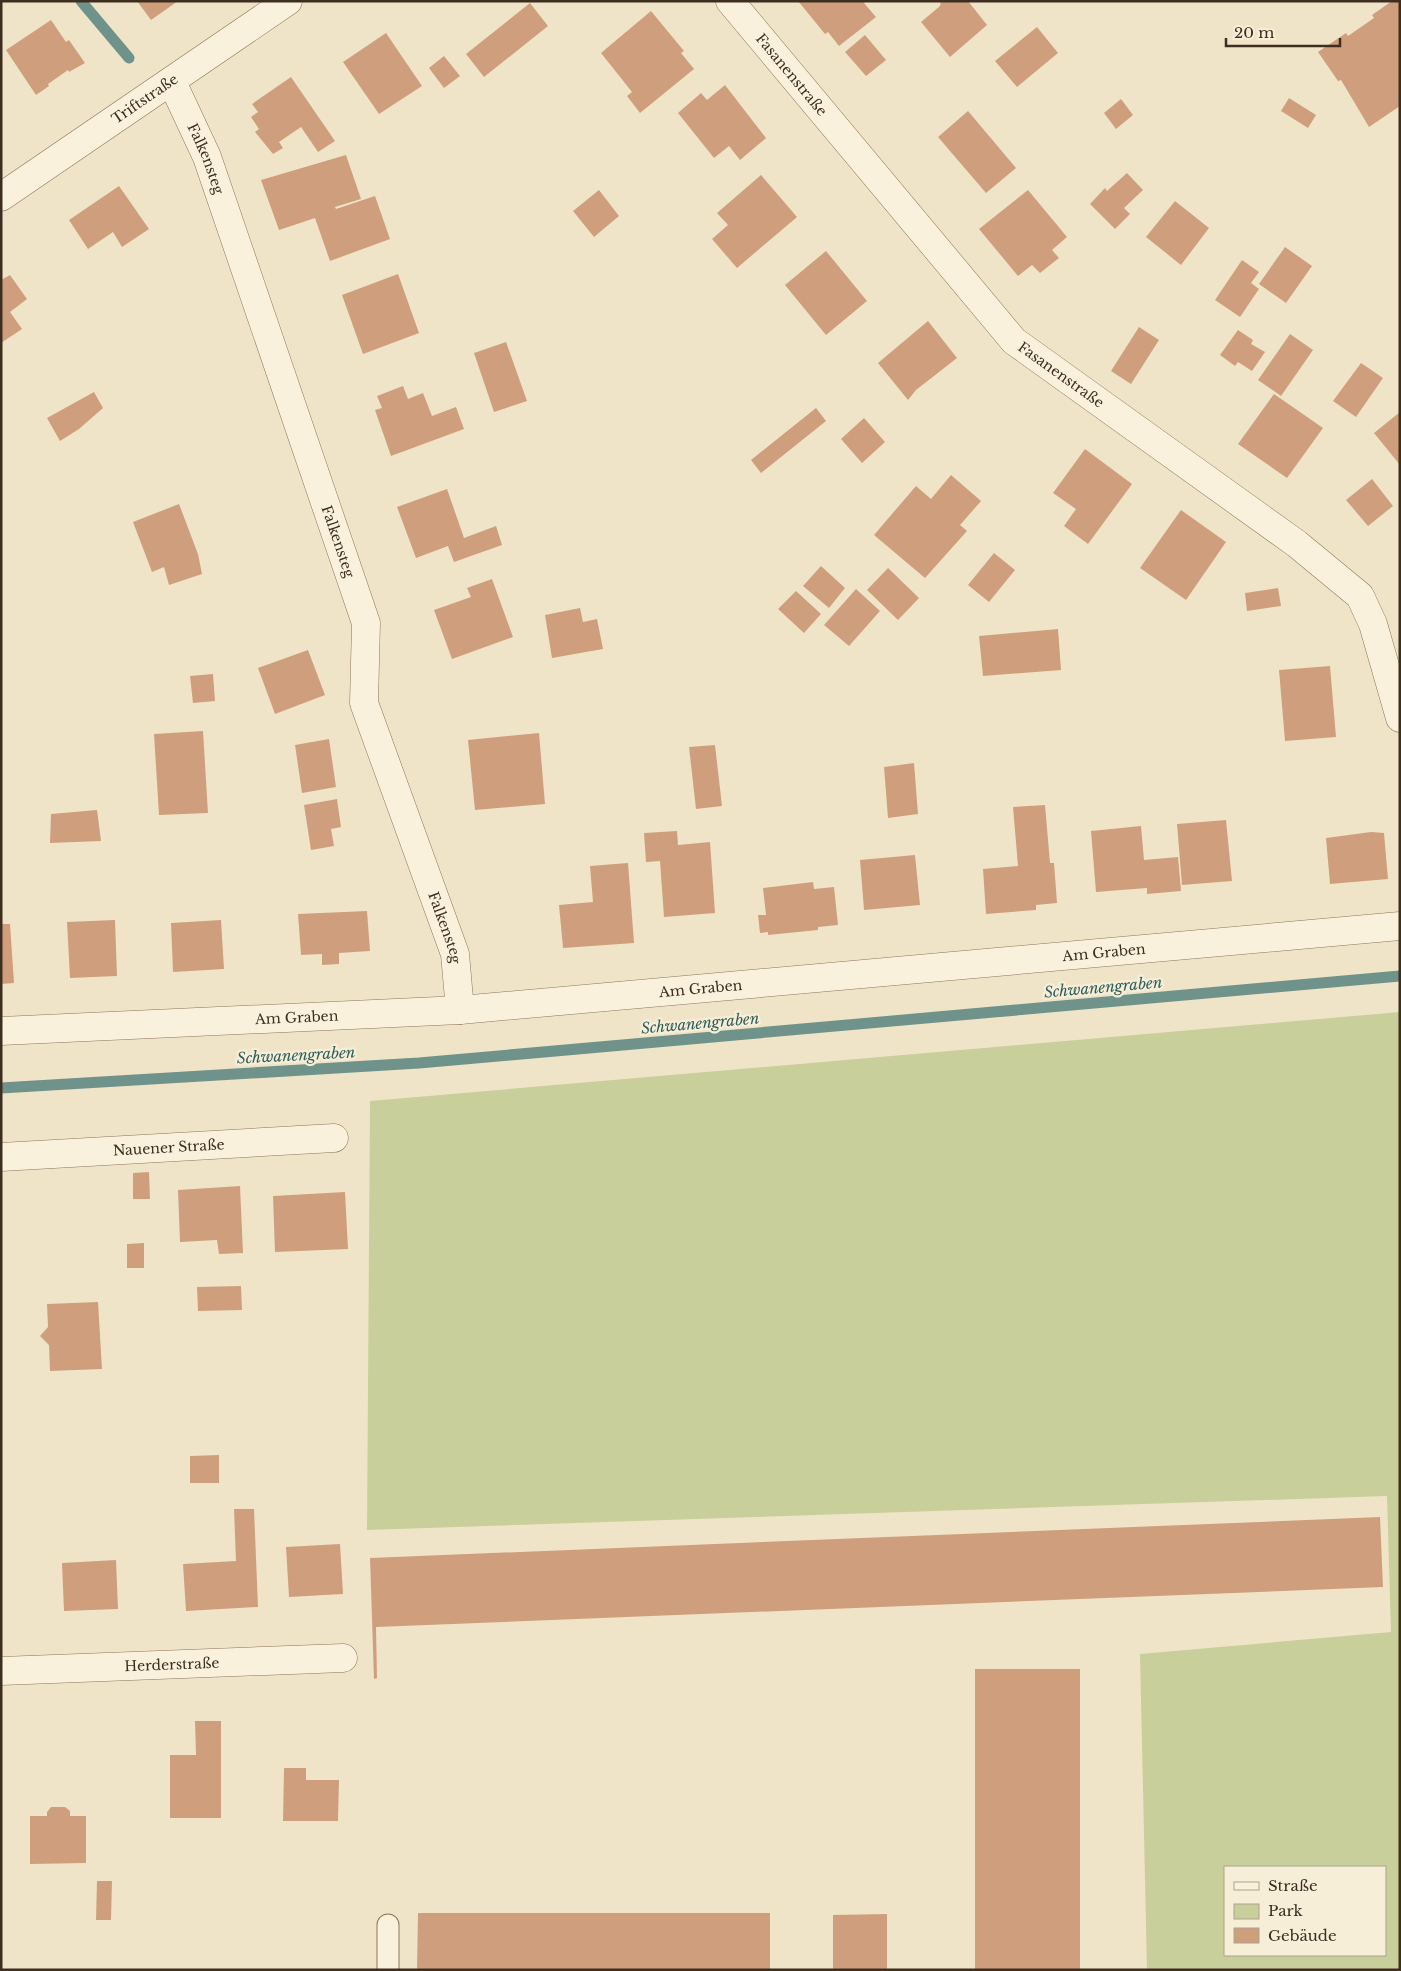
<svg xmlns="http://www.w3.org/2000/svg" width="1401" height="1971" viewBox="0 0 1401 1971" font-family="'Libre Baskerville',serif">
<style>
.green{fill:#c9cf9b;fill-rule:evenodd}
.lines{fill:none;stroke-linecap:round;stroke-linejoin:round}
.stream{stroke:#6f938a;stroke-width:11}
.building{fill:#cf9f7d}
.service-casing{stroke:#8d765c;stroke-width:23}
.minor-casing{stroke:#8d765c;stroke-width:29}
.service{stroke:#faf1dc;stroke-width:21}
.minor{stroke:#faf1dc;stroke-width:28}
.labels{text-anchor:middle;dominant-baseline:central;stroke-width:4.5;stroke-linejoin:round;paint-order:stroke}
.street-label{font-size:14px;fill:#3d2e20;stroke:#f7eed8}
.water-label{font-size:15px;font-style:italic;fill:#2f5d5a;stroke:#f7eed8}
</style>
<rect width="100%" height="100%" fill="#f0e4c8"/>
<path class="green" d="M 1400,1012 L 1400,1970 L 1147,1970 L 1140,1654 L 1391,1632 L 1387,1496 L 367,1530 L 370,1101 ZM 1225,1867 L 1385,1867 L 1385,1955 L 1225,1955 Z"/>
<g class="lines">
<path class="stream" d="M 81,1 L 129,58
M 1,1088 L 419,1063 L 1400,976"/>
</g>
<path class="building" d="M 137,1 L 178,1 L 151,20 Z
M 798,1 L 866,1 L 864,3 L 876,17 L 839,46 L 828,32 L 825,34 Z
M 941,1 L 968,1 L 987,25 L 950,57 L 921,22 L 940,6 Z
M 1392,1 L 1400,1 L 1400,106 L 1369,127 L 1341,80 L 1338,81 L 1318,52 L 1346,33 L 1348,36 L 1374,18 L 1372,15 Z
M 530,3 L 548,26 L 484,77 L 466,54 Z
M 651,11 L 684,51 L 681,53 L 694,69 L 640,113 L 627,96 L 632,92 L 601,53 Z
M 51,20 L 66,42 L 69,40 L 85,63 L 69,72 L 68,70 L 48,84 L 49,86 L 36,95 L 6,50 Z
M 1037,27 L 1058,53 L 1017,87 L 995,61 Z
M 386,33 L 422,86 L 379,114 L 343,62 Z
M 865,35 L 886,60 L 866,76 L 845,52 Z
M 444,56 L 460,76 L 444,88 L 429,68 Z
M 291,77 L 335,141 L 318,152 L 301,127 L 279,142 L 283,148 L 273,154 L 255,132 L 259,129 L 251,117 L 258,112 L 252,104 Z
M 725,85 L 766,138 L 740,160 L 729,146 L 714,158 L 678,113 L 701,93 L 707,100 Z
M 1289,98 L 1316,115 L 1308,128 L 1281,111 Z
M 1121,99 L 1133,115 L 1116,129 L 1104,113 Z
M 968,111 L 1016,168 L 986,193 L 938,137 Z
M 346,155 L 361,199 L 335,207 L 336,209 L 375,196 L 390,239 L 330,261 L 315,218 L 279,230 L 261,180 Z
M 1127,173 L 1143,190 L 1124,208 L 1130,214 L 1115,229 L 1090,204 L 1105,188 L 1107,191 Z
M 761,175 L 797,217 L 737,268 L 712,239 L 728,225 L 717,213 Z
M 119,186 L 149,229 L 122,247 L 113,232 L 88,249 L 69,220 Z
M 599,190 L 619,216 L 594,237 L 573,211 Z
M 1028,190 L 1067,237 L 1052,250 L 1059,258 L 1040,273 L 1032,265 L 1018,276 L 979,229 Z
M 1175,201 L 1209,228 L 1181,265 L 1146,237 Z
M 1285,247 L 1312,266 L 1286,303 L 1259,284 Z
M 826,251 L 867,301 L 826,335 L 785,285 Z
M 1242,260 L 1259,272 L 1251,283 L 1259,289 L 1240,317 L 1215,300 Z
M 398,274 L 419,333 L 363,354 L 342,295 Z
M 10,275 L 27,299 L 10,312 L 22,329 L 1,343 L 1,280 Z
M 928,321 L 957,358 L 916,390 L 908,400 L 878,363 Z
M 1139,327 L 1159,340 L 1131,384 L 1111,371 Z
M 1238,330 L 1253,340 L 1251,344 L 1265,352 L 1252,371 L 1238,362 L 1235,366 L 1220,355 Z
M 1290,334 L 1313,350 L 1281,396 L 1258,380 Z
M 506,342 L 527,401 L 494,412 L 474,353 Z
M 1361,363 L 1383,378 L 1356,417 L 1333,401 Z
M 403,386 L 408,399 L 423,393 L 432,416 L 456,407 L 464,429 L 391,456 L 375,410 L 382,408 L 377,396 Z
M 94,392 L 103,408 L 79,429 L 60,441 L 47,418 Z
M 1274,394 L 1323,428 L 1287,478 L 1238,444 Z
M 816,408 L 826,421 L 761,473 L 751,460 Z
M 1400,412 L 1400,465 L 1374,433 Z
M 864,418 L 885,442 L 862,463 L 841,439 Z
M 1085,449 L 1132,484 L 1088,544 L 1064,526 L 1076,509 L 1053,493 Z
M 951,475 L 981,501 L 960,525 L 967,531 L 925,578 L 874,535 L 916,486 L 931,499 Z
M 1372,479 L 1393,506 L 1368,526 L 1346,500 Z
M 447,489 L 464,538 L 496,526 L 502,545 L 454,562 L 448,546 L 416,558 L 397,507 Z
M 179,504 L 198,554 L 202,574 L 169,585 L 164,567 L 152,572 L 133,522 Z
M 1181,510 L 1226,542 L 1186,600 L 1140,568 Z
M 994,553 L 1015,570 L 989,602 L 968,585 Z
M 821,566 L 845,588 L 829,608 L 803,586 Z
M 888,568 L 919,598 L 898,620 L 867,590 Z
M 492,579 L 513,637 L 452,659 L 434,610 L 471,597 L 467,588 Z
M 1278,588 L 1281,606 L 1247,611 L 1245,593 Z
M 856,589 L 880,611 L 849,646 L 824,625 Z
M 796,591 L 821,614 L 804,633 L 778,609 Z
M 580,608 L 583,622 L 597,619 L 603,649 L 552,658 L 545,615 Z
M 1058,629 L 1061,670 L 983,676 L 979,636 Z
M 308,650 L 325,695 L 275,714 L 258,668 Z
M 1330,666 L 1336,737 L 1285,741 L 1279,670 Z
M 213,674 L 215,701 L 193,703 L 190,676 Z
M 203,731 L 208,813 L 159,815 L 154,734 Z
M 539,733 L 545,804 L 475,810 L 468,740 Z
M 329,739 L 336,787 L 302,793 L 295,745 Z
M 715,745 L 722,806 L 696,809 L 689,747 Z
M 914,763 L 918,814 L 888,818 L 884,767 Z
M 337,799 L 341,827 L 331,829 L 334,846 L 311,850 L 304,805 Z
M 1045,805 L 1050,863 L 1054,863 L 1057,903 L 1036,905 L 1036,910 L 986,914 L 983,869 L 1018,866 L 1013,807 Z
M 97,810 L 101,841 L 50,843 L 51,814 Z
M 1226,820 L 1232,881 L 1182,885 L 1177,824 Z
M 1141,826 L 1144,860 L 1178,857 L 1181,891 L 1147,894 L 1147,888 L 1096,892 L 1091,831 Z
M 677,831 L 678,845 L 710,842 L 715,913 L 664,917 L 660,861 L 646,862 L 644,833 Z
M 1371,832 L 1384,833 L 1388,879 L 1330,884 L 1326,838 Z
M 915,855 L 920,905 L 864,910 L 860,860 Z
M 628,863 L 634,943 L 563,948 L 559,905 L 593,902 L 590,866 Z
M 813,882 L 814,889 L 834,887 L 838,925 L 818,927 L 818,930 L 768,935 L 768,932 L 760,933 L 758,915 L 766,915 L 763,888 Z
M 367,911 L 370,951 L 339,953 L 339,964 L 322,965 L 322,954 L 301,955 L 298,914 Z
M 115,920 L 117,976 L 70,978 L 67,922 Z
M 221,920 L 224,969 L 173,972 L 171,923 Z
M 1,924 L 10,924 L 14,983 L 1,984 Z
M 149,1172 L 150,1199 L 133,1199 L 133,1173 Z
M 240,1186 L 243,1253 L 219,1254 L 217,1240 L 180,1242 L 178,1190 Z
M 345,1192 L 348,1249 L 275,1252 L 273,1196 Z
M 144,1243 L 144,1268 L 127,1268 L 127,1244 Z
M 241,1286 L 242,1310 L 198,1311 L 197,1287 Z
M 98,1302 L 102,1369 L 50,1371 L 49,1345 L 40,1336 L 48,1327 L 47,1304 Z
M 219,1455 L 219,1483 L 190,1483 L 190,1456 Z
M 234,1509 L 254,1509 L 258,1607 L 186,1611 L 183,1564 L 236,1561 Z
M 1380,1517 L 1383,1587 L 376,1627 L 377,1678 L 374,1679 L 370,1558 Z
M 340,1544 L 343,1594 L 289,1597 L 286,1547 Z
M 116,1560 L 118,1609 L 64,1611 L 62,1563 Z
M 975,1669 L 1080,1669 L 1080,1970 L 975,1970 Z
M 195,1721 L 221,1721 L 221,1818 L 170,1818 L 170,1755 L 196,1755 Z
M 284,1768 L 306,1768 L 306,1780 L 339,1780 L 338,1821 L 283,1821 Z
M 51,1807 L 65,1807 L 70,1811 L 70,1816 L 86,1816 L 86,1863 L 30,1864 L 30,1816 L 47,1816 L 47,1812 Z
M 97,1881 L 112,1881 L 111,1920 L 96,1920 Z
M 418,1913 L 770,1913 L 770,1970 L 417,1970 Z
M 887,1914 L 887,1970 L 833,1970 L 833,1915 Z"/>
<g class="lines">
<defs>
<path id="service" d="M 388,1970 L 388,1925"/>
<g id="minor">
<path id="s1" d="M 730,1 L 1014,341 L 1297,544 L 1360,596 L 1373,624 L 1400,718"/>
<path id="s2" d="M 172,82 L 207,157 L 366,623 L 364,703 L 455,954 L 460,1010"/>
<path id="s3" d="M 1,197 L 288,1"/>
<path id="s4" d="M 1,1031 L 460,1010 L 1400,926"/>
<path id="s5" d="M 1,1157 L 334,1138"/>
<path id="s6" d="M 1,1671 L 343,1658"/>
</g>
</defs>
<use href="#service" class="service-casing"/>
<use href="#minor" class="minor-casing"/>
<use href="#service" class="service"/>
<use href="#minor" class="minor"/>
</g>
<g class="labels">
<g class="street-label">
<text stroke="none"><textPath href="#s1" startOffset="96">Fasanenstraße</textPath></text>
<text stroke="none"><textPath href="#s3" startOffset="174">Triftstraße</textPath></text>
<text stroke="none"><textPath href="#s2" startOffset="84">Falkensteg</textPath></text>
<text stroke="none"><textPath href="#s1" startOffset="501">Fasanenstraße</textPath></text>
<text stroke="none"><textPath href="#s2" startOffset="489">Falkensteg</textPath></text>
<text stroke="none"><textPath href="#s2" startOffset="894">Falkensteg</textPath></text>
<text stroke="none"><textPath href="#s4" startOffset="1106">Am Graben</textPath></text>
<text stroke="none"><textPath href="#s4" startOffset="701">Am Graben</textPath></text>
<text stroke="none"><textPath href="#s4" startOffset="296">Am Graben</textPath></text>
<text stroke="none"><textPath href="#s5" startOffset="168">Nauener Straße</textPath></text>
<text stroke="none"><textPath href="#s6" startOffset="171">Herderstraße</textPath></text>
</g>
<g class="water-label">
<text transform="translate(1103 987) rotate(-5)">Schwanengraben</text>
<text transform="translate(700 1023) rotate(-5)">Schwanengraben</text>
<text transform="translate(296 1055) rotate(-3)">Schwanengraben</text>
</g>
</g>
<rect width="1401" height="1971" fill="none" stroke="#3d2e20" stroke-width="5"/>
<rect x="1224" y="1866" width="162" height="90" fill="#f7eed8" stroke="#ada18e"/>
<rect x="1234" y="1882" width="25" height="8" fill="#faf1dc" stroke="#ada18e"/>
<text x="1268" y="1891" font-size="15" fill="#3d2e20">Straße</text>
<rect x="1234" y="1904" width="25" height="15" fill="#c9cf9b" stroke="#ada18e"/>
<text x="1268" y="1916" font-size="15" fill="#3d2e20">Park</text>
<rect x="1234" y="1928" width="25" height="15" fill="#cf9f7d" stroke="#ada18e"/>
<text x="1268" y="1941" font-size="15" fill="#3d2e20">Gebäude</text>
<path d="M1226 38v8h114v-8" fill="none" stroke="#3d2e20" stroke-width="2.5"/>
<text x="1234" y="38" font-size="15" fill="#3d2e20" stroke="#f7eed8" stroke-width="4" paint-order="stroke">20 m</text>
</svg>
